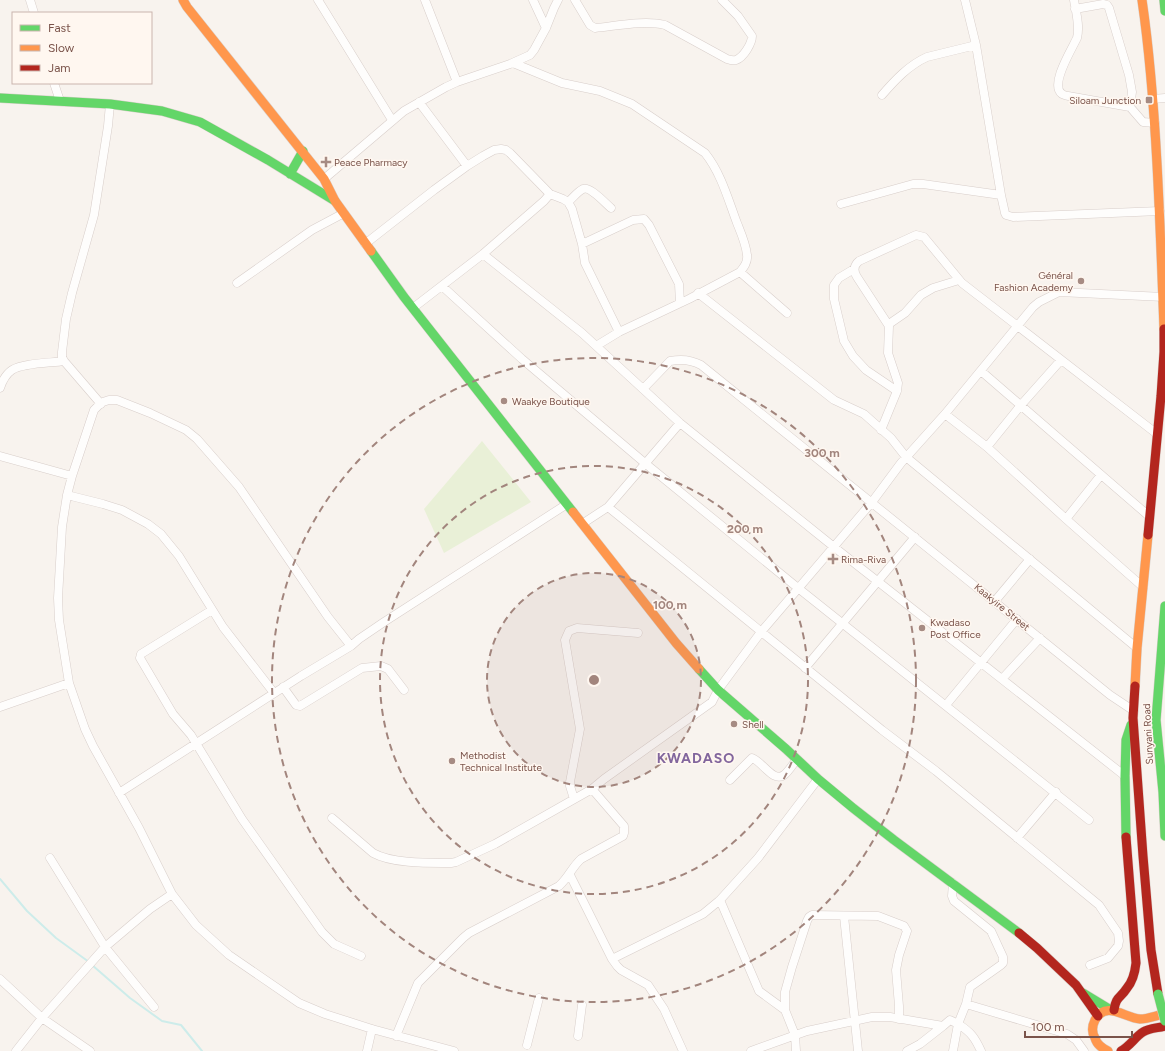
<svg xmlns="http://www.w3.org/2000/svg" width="1165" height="1051" viewBox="0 0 1165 1051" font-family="Figtree,sans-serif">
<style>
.grass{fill:#e9f0d7}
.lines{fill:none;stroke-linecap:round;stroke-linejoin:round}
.stream{stroke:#cdecea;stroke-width:2}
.street-casing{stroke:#d8ceca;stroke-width:9}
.fast-casing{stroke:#d9d0cb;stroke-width:10}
.slow-casing{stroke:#d9d0cb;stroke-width:10}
.jam-casing{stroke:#d9d0cb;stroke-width:10}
.street{stroke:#fefdfc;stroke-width:8}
.fast{stroke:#63d668;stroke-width:9}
.slow{stroke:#ff974d;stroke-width:9}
.jam{stroke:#b3261e;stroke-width:9}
.fast-bridge-casing{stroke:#dacfca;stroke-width:10;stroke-linecap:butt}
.fast-bridge{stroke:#63d668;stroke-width:9}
.ring{fill:none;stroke:#a2857d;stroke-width:2;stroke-dasharray:7 5}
.poi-dot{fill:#a68b83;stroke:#fff7f0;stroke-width:1.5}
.labels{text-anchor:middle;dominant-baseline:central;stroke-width:3;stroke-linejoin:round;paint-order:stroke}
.poi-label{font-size:10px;fill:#7a534a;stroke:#fff7f0;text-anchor:start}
.street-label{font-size:10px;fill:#7a534a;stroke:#fff7f0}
.district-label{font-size:14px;font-weight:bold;letter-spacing:1px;fill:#82669d;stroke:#fff7f0}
.centre{fill:#a2857d;stroke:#fff7f0;stroke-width:2}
.ring-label{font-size:12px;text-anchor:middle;font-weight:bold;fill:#a2857d;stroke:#fff7f0;stroke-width:3;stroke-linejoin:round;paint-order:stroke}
</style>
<rect width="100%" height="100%" fill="#f8f3ee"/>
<path class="grass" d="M 482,441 L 531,502 L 444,553 L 424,509 Z"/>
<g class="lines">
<path class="stream" d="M 0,879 L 27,911 L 56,938 L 89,962
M 92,965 L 130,998 L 162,1021 L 181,1025 L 202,1051"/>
<defs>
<path id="street" d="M 30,0 L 34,13
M 318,0 L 392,120
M 425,0 L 457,82
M 533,0 L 546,28
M 575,0 L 590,25 L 595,28 C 616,26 645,20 665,25 L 727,59 C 730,60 733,61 736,60 C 744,57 752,43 752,36 L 738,16 L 722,0
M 965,0 L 976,45 L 1001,195 L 1005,213 L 1006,215 L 1013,217 L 1160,211
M 1074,0 C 1076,12 1080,26 1077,38 C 1072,49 1049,85 1062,94 C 1064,95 1066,96 1068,96 L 1130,107 L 1143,122 L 1155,123
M 1075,9 L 1103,4 L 1107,5 L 1109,8 L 1129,75 L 1132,92 L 1130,107
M 513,63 L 562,83 L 600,91 L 632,104 L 705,153 C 721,173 728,199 737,223 C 741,233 746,244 747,255 C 748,262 744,267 740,272 L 689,299 L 619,332 L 596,346
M 54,83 L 60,101
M 882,95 C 895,80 909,65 927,57 L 976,45
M 1153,99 L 1165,98
M 419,102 L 467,166
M 324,179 L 404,111 L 446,87 L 457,82 L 510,64 L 530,55 L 534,50 L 546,28 L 554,8 L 558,0
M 568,202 C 573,198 577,192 583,189 C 590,186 605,203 611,208
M 841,204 L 913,184 L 923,184 L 1001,195
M 365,244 L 434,190 L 467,166 L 483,156 L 494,150 L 501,149 L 506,150 L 510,153 L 550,194 L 563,199 L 568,202 L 572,209 L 582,244 L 585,263 L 619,332
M 582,244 L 633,220 L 644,219 L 649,225 L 679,284 L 680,303
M 483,254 L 582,333 L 680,423 L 721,456 L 834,547 L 1125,776
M 854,269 L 839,278 L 834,285 L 834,299 L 844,341 L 853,356 L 866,370 L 897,391
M 740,272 L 787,313
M 237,283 L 312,230 L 344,213
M 442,286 L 522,359 L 646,464 L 798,588 L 1089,820
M 698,293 L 834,400 L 864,414 L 891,438 L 906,457 L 1137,648
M 413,308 L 483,254 L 544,201 L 550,194
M 889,324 L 905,313 L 921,295 L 933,288 L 959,280
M 981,371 L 1150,517
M 0,388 C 2,382 6,374 12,370 C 23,363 50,363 64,361
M 643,389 L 670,361 C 680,359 692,360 701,365 L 1110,695 L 1134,711
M 101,404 L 64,361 L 62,357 L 62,352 L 66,319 L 72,293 L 94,215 L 108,126 L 110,104
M 945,414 L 987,447 L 1066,519 L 1143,587
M 881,430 L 897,391 L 898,383 L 888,353 L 889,326 L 857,277 C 853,271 854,265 859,261 L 916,235 L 924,237 L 962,283 L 1157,434
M 987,447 L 1021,405 L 1061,360
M 0,456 L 72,476
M 67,495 L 103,504 L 122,510 L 148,524 L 161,534 L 179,556 L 223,627 L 274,693
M 608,507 L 882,730 L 936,771 L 1099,905 L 1118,933 L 1119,941 L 1118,946 L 1108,958 L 1090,965
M 1066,519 L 1101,475
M 582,524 L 608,507 L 680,423
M 995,601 L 1030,559
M 212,610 L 141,654 L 140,658 L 173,714 L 191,735 L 242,819 L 322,932 L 334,944 L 361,956
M 351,646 L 328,617 L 239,487 L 197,439 L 186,430 L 150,413 L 117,400 L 109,400 L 103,402 L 98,406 L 94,410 L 72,476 L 67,495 L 62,527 L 58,598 L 59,620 L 69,683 L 85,729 L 93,746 L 139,828 L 172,894 L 196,925 L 229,955 L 299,1003 L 325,1014 L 372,1029 L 454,1051
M 805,668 L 915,537
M 1002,679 L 1040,638
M 283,687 L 296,705 L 300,706 L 362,668 L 381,666 L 388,669 L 404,690
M 946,705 L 1017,619
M 0,707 L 69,683
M 730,780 L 752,758 C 762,761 773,783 784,775 C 789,771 793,764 797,759
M 119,793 L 301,676 L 351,646 L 359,639 L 384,622 L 567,504
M 574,799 L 570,786 L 570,782 L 580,729 L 565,640 L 569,631 L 577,628 L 638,633
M 332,818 L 373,853 C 393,864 429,863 451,863 L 456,862 L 495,844 L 592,789
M 1017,838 L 1056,792
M 50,858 L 105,947 L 154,1007
M 570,875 L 612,959 L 617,966 L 621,970 L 648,985 L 664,1009 L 683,1051
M 720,900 L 759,991 L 785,1010
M 844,916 L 858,1051
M 612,959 L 703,914 L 720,900 L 758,858 L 818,779
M 0,979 L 42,1018 L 90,1051
M 966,1004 L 1067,1034 L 1076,1040 L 1084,1051
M 396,1036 L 418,983 L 463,938 L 469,933 L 559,886 C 569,877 572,867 581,859 L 623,836 L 624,833 L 624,826 L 592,789 L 604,779 L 712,702 L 718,690 L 761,632 L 872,502 L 901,463 L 945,414 L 1033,307 L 1039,302 L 1059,292 L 1164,297
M 578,1036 L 582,1005
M 527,1045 L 539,998
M 16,1051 L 42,1018 L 105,947 L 150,909 L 172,894
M 367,1051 L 372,1029
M 751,1051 L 807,1031 L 872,1017 L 890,1017 L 943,1026 L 950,1020 L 958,1024 L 966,1004 L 970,987 L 1001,965 L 1003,963 L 1003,957 L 991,931 L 954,901 L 952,896 L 953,883
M 796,1051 L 795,1035 L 785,1010 L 785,992 L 792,967 L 807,921 L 809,917 L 812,915 L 878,916 L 904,926 L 907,931 L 899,955 L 896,970 L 899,1006 L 899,1019
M 907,1051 L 920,1044 L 943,1026
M 953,1051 L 958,1024 C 971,1032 975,1038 981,1051"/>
<path id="fast" d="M 1164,0 L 1165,11
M 0,98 L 110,104 L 162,111 L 200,122 L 268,160 L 335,201
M 290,174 L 303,151
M 371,251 L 404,297 L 573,512
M 1165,606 L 1156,720 L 1163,792 L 1165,836
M 699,669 L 718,690 L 786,749 L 818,779 L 853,808 L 894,840 L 1019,933
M 1126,837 L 1125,776 L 1126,740 L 1131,725
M 1083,993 L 1111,1010"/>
<path id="slow" d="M 183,0 L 187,7 L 324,179 L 335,201 L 371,251
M 1142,0 C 1150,55 1154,109 1157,164 C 1160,219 1162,274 1164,329
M 573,512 L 676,643 L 699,669
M 1135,686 L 1137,648 L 1148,535
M 1108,1051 C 1102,1048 1097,1045 1095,1038 C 1092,1033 1092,1026 1095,1020 C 1106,1000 1125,1018 1140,1019 C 1149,1019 1157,1015 1165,1014"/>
<path id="jam" d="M 1148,535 L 1161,396 L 1164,352 L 1164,329
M 1135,686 L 1133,718 L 1143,856 L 1151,950 L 1158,994
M 1019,933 L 1037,948 L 1076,985 L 1098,1016
M 1114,1010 C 1116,996 1120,999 1127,988 C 1133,981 1135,972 1136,963 L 1126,837
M 1121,1051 C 1130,1046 1135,1037 1143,1032 C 1149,1028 1158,1028 1165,1026"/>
</defs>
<use href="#street" class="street-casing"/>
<use href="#fast" class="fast-casing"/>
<use href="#slow" class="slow-casing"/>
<use href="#jam" class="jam-casing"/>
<use href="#street" class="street"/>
<use href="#fast" class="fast"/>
<use href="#slow" class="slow"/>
<use href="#jam" class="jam"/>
<defs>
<path id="fast-bridge" d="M 1158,994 L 1165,1021"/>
</defs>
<use href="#fast-bridge" class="fast-bridge-casing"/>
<use href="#fast-bridge" class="fast-bridge"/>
</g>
<circle cx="594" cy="680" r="107" fill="#a2857d" fill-opacity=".12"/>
<g class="ring">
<circle cx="594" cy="680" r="107"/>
<circle cx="594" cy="680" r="214"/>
<circle cx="594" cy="680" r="322"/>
</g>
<g class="poi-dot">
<rect x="1145" y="96" width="8" height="8" rx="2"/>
<path d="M324 156h4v4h4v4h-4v4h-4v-4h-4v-4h4z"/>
<circle cx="1081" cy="281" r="4"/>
<circle cx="504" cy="401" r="4"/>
<path d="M831 553h4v4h4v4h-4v4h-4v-4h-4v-4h4z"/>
<circle cx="922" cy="628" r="4"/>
<circle cx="734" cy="724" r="4"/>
<circle cx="452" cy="761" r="4"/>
</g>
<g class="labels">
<g class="poi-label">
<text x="1141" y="100" text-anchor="end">Siloam Junction</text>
<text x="334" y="162">Peace Pharmacy</text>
<text x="1073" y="275" text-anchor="end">Général<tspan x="1073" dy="12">Fashion Academy</tspan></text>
<text x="512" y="401">Waakye Boutique</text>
<text x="841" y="559">Rima-Riva</text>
<text x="930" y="622">Kwadaso<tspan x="930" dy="12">Post Office</tspan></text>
<text x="742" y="724">Shell</text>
<text x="460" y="755">Methodist<tspan x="460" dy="12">Technical Institute</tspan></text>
</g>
<g class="street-label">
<text transform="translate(1002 607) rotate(39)">Kaakyire Street</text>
<text transform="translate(1148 734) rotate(-93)">Sunyani Road</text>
</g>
<g class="district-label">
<text x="696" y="758">KWADASO</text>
</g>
</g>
<circle cx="594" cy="680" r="6" class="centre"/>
<g class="ring-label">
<text x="822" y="457">300 m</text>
<text x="745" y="533">200 m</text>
<text x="670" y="609">100 m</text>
</g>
<rect x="12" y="12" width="140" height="72" fill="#fff7f0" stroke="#cab5ae"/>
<rect x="20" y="25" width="20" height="6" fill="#63d668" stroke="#cab5ae"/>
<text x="48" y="32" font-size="12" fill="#7a534a">Fast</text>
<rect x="20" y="45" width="20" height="6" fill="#ff974d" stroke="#cab5ae"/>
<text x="48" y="52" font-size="12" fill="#7a534a">Slow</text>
<rect x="20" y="65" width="20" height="6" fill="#b3261e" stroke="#cab5ae"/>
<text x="48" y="72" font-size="12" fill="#7a534a">Jam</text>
<path d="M1025 1031v6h107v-6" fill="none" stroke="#7a534a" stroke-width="2"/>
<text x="1031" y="1031" font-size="12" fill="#7a534a" stroke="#fff7f0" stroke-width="3" paint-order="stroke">100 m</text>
</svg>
